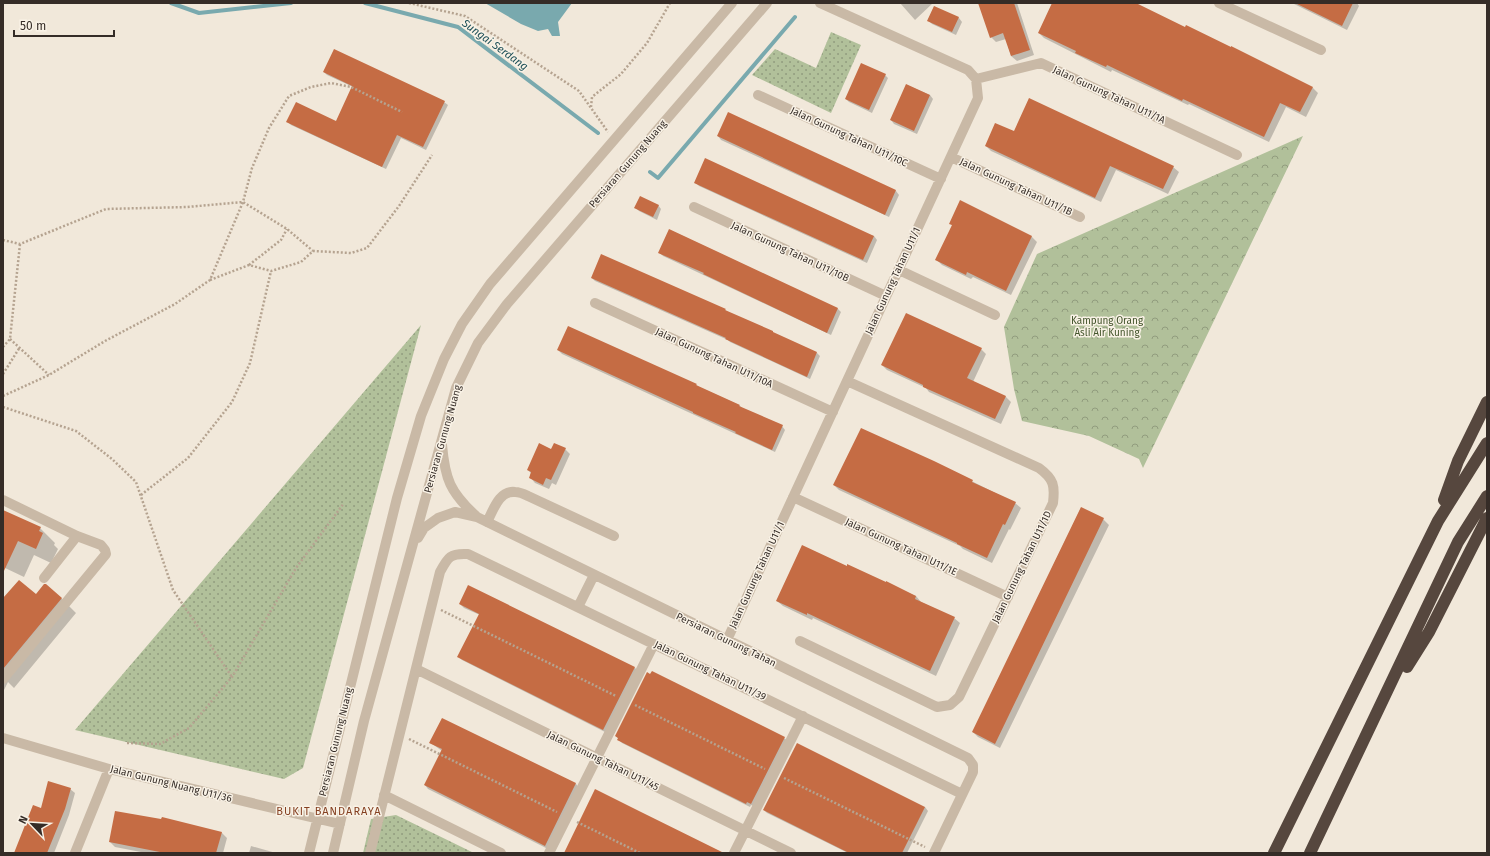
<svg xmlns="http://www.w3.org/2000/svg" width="1490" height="856" viewBox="0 0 1490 856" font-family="'Fira Sans',sans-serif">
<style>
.grass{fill:url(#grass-dots)}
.forest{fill:url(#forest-crowns)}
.water{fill:#79a9ae}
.shadow{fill:#0003}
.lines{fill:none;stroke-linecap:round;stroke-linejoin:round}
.stream{stroke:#79a9ae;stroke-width:4}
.building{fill:#c56c44}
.path{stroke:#b5a390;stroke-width:2.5;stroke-dasharray:2 2;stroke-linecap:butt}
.minor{stroke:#c9b9a6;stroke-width:10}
.highway{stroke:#56473e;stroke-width:12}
.labels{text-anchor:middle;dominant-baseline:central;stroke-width:3;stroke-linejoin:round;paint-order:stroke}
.street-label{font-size:10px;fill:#352c27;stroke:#f9f2e6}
.park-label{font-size:10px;fill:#42542b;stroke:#f9f2e6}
.water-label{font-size:11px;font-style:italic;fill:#1d4f57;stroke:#f9f2e6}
.neighbourhood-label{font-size:11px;letter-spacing:1px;fill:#843f20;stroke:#f9f2e6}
</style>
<defs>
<pattern id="grass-dots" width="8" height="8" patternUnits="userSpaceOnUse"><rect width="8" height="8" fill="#b1c09a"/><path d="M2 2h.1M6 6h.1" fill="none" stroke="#919c7e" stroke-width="1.8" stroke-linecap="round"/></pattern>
<pattern id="forest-crowns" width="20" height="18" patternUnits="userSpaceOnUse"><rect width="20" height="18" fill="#b1c09a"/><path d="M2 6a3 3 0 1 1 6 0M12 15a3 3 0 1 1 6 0" fill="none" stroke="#919c7e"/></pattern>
</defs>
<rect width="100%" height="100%" fill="#f1e8da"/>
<path class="grass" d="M 831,32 L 861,45 L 831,113 L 752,75 L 775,49 L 816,68 Z
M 421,325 L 303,768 L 284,779 L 75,730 Z
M 396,815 L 474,853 L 363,853 L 371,819 Z"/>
<path class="forest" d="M 1303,136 L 1143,468 L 1139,459 L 1089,436 L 1022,421 L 1014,389 L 1004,327 L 1037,254 Z"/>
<path class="water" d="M 485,3 L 572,3 L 558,22 L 560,36 L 552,36 L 548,29 L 538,31 L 521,24 Z"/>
<path class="shadow" d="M 900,3 L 933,3 L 915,20 Z
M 979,3 L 1017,3 L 1034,55 L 1017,61 L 1011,56 L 1006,39 L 996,42 L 991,37 Z
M 1053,3 L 1132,3 L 1313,88 L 1318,93 L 1306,117 L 1286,107 L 1269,142 L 1189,104 L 1188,105 L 1112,70 L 1111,72 L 1044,38 L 1039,33 Z
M 1292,3 L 1357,3 L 1359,6 L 1347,30 Z
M 934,7 L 959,18 L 962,22 L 956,35 L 932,24 L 928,20 Z
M 324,72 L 444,102 L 448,105 L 426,150 L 401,138 L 386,169 L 291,125 L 287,121 L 336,122 L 353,87 L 327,75 Z
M 885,75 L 888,78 L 872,113 L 849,102 L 846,99 Z
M 907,85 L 930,95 L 933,99 L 917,134 L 894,124 L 891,120 Z
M 728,114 L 896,191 L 899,195 L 889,217 L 721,140 L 718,136 Z
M 1014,133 L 1173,167 L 1179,172 L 1168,194 L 1116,170 L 1101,202 L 991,151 L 986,146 Z
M 695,182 L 874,236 L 877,240 L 867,263 L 699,186 Z
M 961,202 L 1032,237 L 1037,242 L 1011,295 L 973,277 L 971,279 L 942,265 L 937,260 L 953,226 L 950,223 Z
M 658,205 L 661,209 L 657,220 L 639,211 L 636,208 Z
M 670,230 L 838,309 L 841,312 L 831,335 L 663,256 L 660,253 Z
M 592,278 L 725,310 L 728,312 L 775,335 L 817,353 L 820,356 L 810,379 L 730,342 L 728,340 L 595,281 Z
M 981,349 L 986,354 L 973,382 L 1006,397 L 1011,402 L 1001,424 L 929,392 L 926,388 L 887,370 L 882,365 Z
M 558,350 L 696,385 L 699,387 L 739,405 L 743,409 L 782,426 L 785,430 L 775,452 L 562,354 Z
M 565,449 L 570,454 L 556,485 L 552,483 L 549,489 L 535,483 L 530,477 L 531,473 L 528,470 L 552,450 Z
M 934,462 L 1015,503 L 1021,508 L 1010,530 L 1009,529 L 992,563 L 963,549 L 960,546 L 839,490 L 834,485 Z
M 1081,508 L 1103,519 L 1109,525 L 1000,748 L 978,737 L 973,732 Z
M 3,511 L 40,528 L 55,543 L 54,545 L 58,549 L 51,563 L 34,555 L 24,577 L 3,567 Z
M 847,567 L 916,596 L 921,602 L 954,618 L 960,623 L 936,676 L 813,618 L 812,620 L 783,606 L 777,601 Z
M 36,596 L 61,598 L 76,613 L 14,688 L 8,682 L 3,692 L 3,599 Z
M 460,604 L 635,668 L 638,671 L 607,733 L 462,660 L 459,657 L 480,615 L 464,608 Z
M 442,719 L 576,784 L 579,788 L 548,849 L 428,789 L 425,785 L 442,751 L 431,743 Z
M 616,736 L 784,738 L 788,741 L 755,807 L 751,805 L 750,807 L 622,743 Z
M 70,789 L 75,793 L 69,815 L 54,853 L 17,853 L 42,809 Z
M 925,807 L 928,811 L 907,853 L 848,853 L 767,813 L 764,810 Z
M 222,833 L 227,838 L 223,853 L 146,853 L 115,847 L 110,842 Z
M 251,846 L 276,853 L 249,853 Z"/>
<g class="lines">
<path class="stream" d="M 171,3 L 199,13 L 291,3
M 365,3 L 458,27 L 598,133
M 650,172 L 658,178 L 795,17"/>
</g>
<path class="building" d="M 978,3 L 1014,3 L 1030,50 L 1011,56 L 1003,33 L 990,38 Z
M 1052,3 L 1136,3 L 1185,27 L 1186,25 L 1231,47 L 1231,46 L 1313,87 L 1300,112 L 1280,103 L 1264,137 L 1183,99 L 1182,101 L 1107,65 L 1106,67 L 1075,53 L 1076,51 L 1038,33 Z
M 1295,3 L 1353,3 L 1342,26 Z
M 934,6 L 959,17 L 952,32 L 927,21 Z
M 334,49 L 445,101 L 423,147 L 397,135 L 382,167 L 286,122 L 296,102 L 336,121 L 352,86 L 323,72 Z
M 861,63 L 886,74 L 869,110 L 845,99 Z
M 906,84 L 930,95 L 914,131 L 890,120 Z
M 1029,98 L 1174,166 L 1163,189 L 1110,166 L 1095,198 L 985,146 L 995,123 L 1014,131 Z
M 728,112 L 896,190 L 885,215 L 717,136 Z
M 705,158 L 874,236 L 863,260 L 694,183 Z
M 640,196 L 659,205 L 653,217 L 634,208 Z
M 960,200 L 1032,236 L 1006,291 L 967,272 L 966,275 L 935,260 L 952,225 L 949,224 Z
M 669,229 L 838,308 L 827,333 L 703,274 L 704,273 L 658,253 Z
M 601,254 L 726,309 L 725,310 L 773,331 L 773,332 L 817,352 L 807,377 L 725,339 L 726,338 L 591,278 Z
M 906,313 L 982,348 L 967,378 L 1006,396 L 995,419 L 923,387 L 923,385 L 881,365 Z
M 568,326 L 697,384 L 696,385 L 740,405 L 739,406 L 783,425 L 772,450 L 735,433 L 736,432 L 693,413 L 693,412 L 557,350 Z
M 861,428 L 934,461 L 973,480 L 972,482 L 1016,502 L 1005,525 L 1003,524 L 987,558 L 957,544 L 957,543 L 833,485 Z
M 539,443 L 551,449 L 554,443 L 566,448 L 551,480 L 546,478 L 543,485 L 529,478 L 531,472 L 527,470 Z
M 1081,507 L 1104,518 L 995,744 L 972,732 Z
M 3,510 L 41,527 L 39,531 L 43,533 L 36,549 L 18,541 L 3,573 Z
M 802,545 L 847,566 L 847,564 L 886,582 L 886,581 L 916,596 L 915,599 L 955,617 L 930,671 L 807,613 L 807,615 L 776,601 Z
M 19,580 L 36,594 L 44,584 L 46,584 L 62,598 L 3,669 L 3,598 Z
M 468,585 L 635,667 L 603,730 L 457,657 L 479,614 L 459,604 Z
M 652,671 L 785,737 L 751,804 L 747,802 L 746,804 L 617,740 L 618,738 L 615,736 L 647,672 L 650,674 Z
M 442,718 L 576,783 L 545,846 L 424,785 L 442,749 L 429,743 Z
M 797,743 L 925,807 L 902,853 L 849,853 L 763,810 Z
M 48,781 L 71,788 L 65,809 L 47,853 L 14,853 L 33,805 L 41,808 Z
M 595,789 L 639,811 L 724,853 L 564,853 Z
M 115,811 L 161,819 L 162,817 L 222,832 L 216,853 L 165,853 L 109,842 Z"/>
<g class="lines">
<path class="path" d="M 409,3 L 465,16 L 579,91 L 608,132
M 591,107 L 592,97 L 621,74 L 647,43 L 670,3
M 3,240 L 20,244 L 106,209 L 187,207 L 243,202 L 287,229 L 313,251
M 249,265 L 281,240 L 287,229
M 210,280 L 249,265 L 271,271 L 301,262 L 313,251 L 351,253 L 367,248 L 399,206 L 432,155
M 10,339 L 49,375
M 3,347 L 10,339 L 20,244
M 3,374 L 20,347
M 3,396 L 49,375 L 105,341 L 175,304 L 210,280 L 243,202 L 252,168 L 269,128 L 289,96 L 311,87 L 331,83 L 351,87 L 402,112
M 3,407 L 76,431 L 112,459 L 136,482 L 173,590 L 232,677
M 141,495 L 188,458 L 232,402 L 250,363 L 271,271
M 441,610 L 616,696
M 635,705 L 765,769
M 409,739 L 557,812
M 127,743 L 160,744 L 189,728 L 232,677 L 296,568 L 344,503
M 784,778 L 925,847
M 577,822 L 640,853"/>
<path class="minor" d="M 1219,3 L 1321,50
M 976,79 L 1041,63 L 1237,155
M 758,95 L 941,179
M 951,157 L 1080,217
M 694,207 L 886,296
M 899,270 L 995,315
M 595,303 L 833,412
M 442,445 C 445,479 450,492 476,516
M 793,497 L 1008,597
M 3,500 L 77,536 L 101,545 L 105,550 L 106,554 L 3,679
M 487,522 C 493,511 499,490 515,492 C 519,492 524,494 528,496 L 614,536
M 418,538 L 424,528 L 438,518 L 455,512 L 477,517 L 968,758 L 973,765 L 973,772 L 934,853
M 44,578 L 77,536
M 578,607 L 594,575
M 727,640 L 978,98 L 976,79 L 968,70 L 820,3
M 800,641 L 937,707 L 950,705 L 959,697 L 1053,503 C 1055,486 1054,479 1039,468 L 847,381
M 416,669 L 791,853
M 3,738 L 109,769 L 340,824
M 384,795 L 501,853
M 75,853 L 109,769
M 309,853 L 397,498 L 421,416 L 444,359 L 462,324 L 490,284 L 732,3
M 333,853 L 364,721 L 456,388 L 478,343 L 507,304 L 767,3
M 370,853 L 440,572 C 448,557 450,553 468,554 L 962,794
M 549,853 L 654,644
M 734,853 L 803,716"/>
<path class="highway" d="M 1444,500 L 1458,461 L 1487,402
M 1407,667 L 1429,632 L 1487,518
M 1274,853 L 1438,521 L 1487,443
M 1310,853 L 1458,542 L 1487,496"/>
</g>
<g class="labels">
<g class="street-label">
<text transform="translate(1109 95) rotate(25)">Jalan Gunung Tahan U11/1A</text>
<text transform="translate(849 137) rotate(25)">Jalan Gunung Tahan U11/10C</text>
<text transform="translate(628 164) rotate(-49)">Persiaran Gunung Nuang</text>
<text transform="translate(1016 187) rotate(25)">Jalan Gunung Tahan U11/1B</text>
<text transform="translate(790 252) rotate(25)">Jalan Gunung Tahan U11/10B</text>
<text transform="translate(893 281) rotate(-65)">Jalan Gunung Tahan U11/1</text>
<text transform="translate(714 358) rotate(25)">Jalan Gunung Tahan U11/10A</text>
<text transform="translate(443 439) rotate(-74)">Persiaran Gunung Nuang</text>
<text transform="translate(901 547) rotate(25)">Jalan Gunung Tahan U11/1E</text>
<text transform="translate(1022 567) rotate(-64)">Jalan Gunung Tahan U11/1D</text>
<text transform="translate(757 575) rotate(-65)">Jalan Gunung Tahan U11/1</text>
<text transform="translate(726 640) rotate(26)">Persiaran Gunung Tahan</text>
<text transform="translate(710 671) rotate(26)">Jalan Gunung Tahan U11/39</text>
<text transform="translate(336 742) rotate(-76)">Persiaran Gunung Nuang</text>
<text transform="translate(603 761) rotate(26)">Jalan Gunung Tahan U11/45</text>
<text transform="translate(171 784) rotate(14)">Jalan Gunung Nuang U11/36</text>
</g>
<g class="park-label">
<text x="1107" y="321">Kampung Orang<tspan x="1107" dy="12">Asli Air Kuning</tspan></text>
</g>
<g class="water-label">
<text transform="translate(495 45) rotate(36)">Sungai Serdang</text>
</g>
<g class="neighbourhood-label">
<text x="329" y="811">BUKIT BANDARAYA</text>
</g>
</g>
<rect width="1490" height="856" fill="none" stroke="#352c27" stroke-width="8"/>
<g transform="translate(32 824) rotate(295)" stroke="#f9f2e6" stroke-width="3" paint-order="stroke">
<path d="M0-3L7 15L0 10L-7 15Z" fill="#352c27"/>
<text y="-6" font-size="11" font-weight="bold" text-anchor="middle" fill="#352c27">N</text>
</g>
<path d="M14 30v6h100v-6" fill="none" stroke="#352c27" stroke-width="2"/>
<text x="20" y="30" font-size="12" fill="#352c27" stroke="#f9f2e6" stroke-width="3" paint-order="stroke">50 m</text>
</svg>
